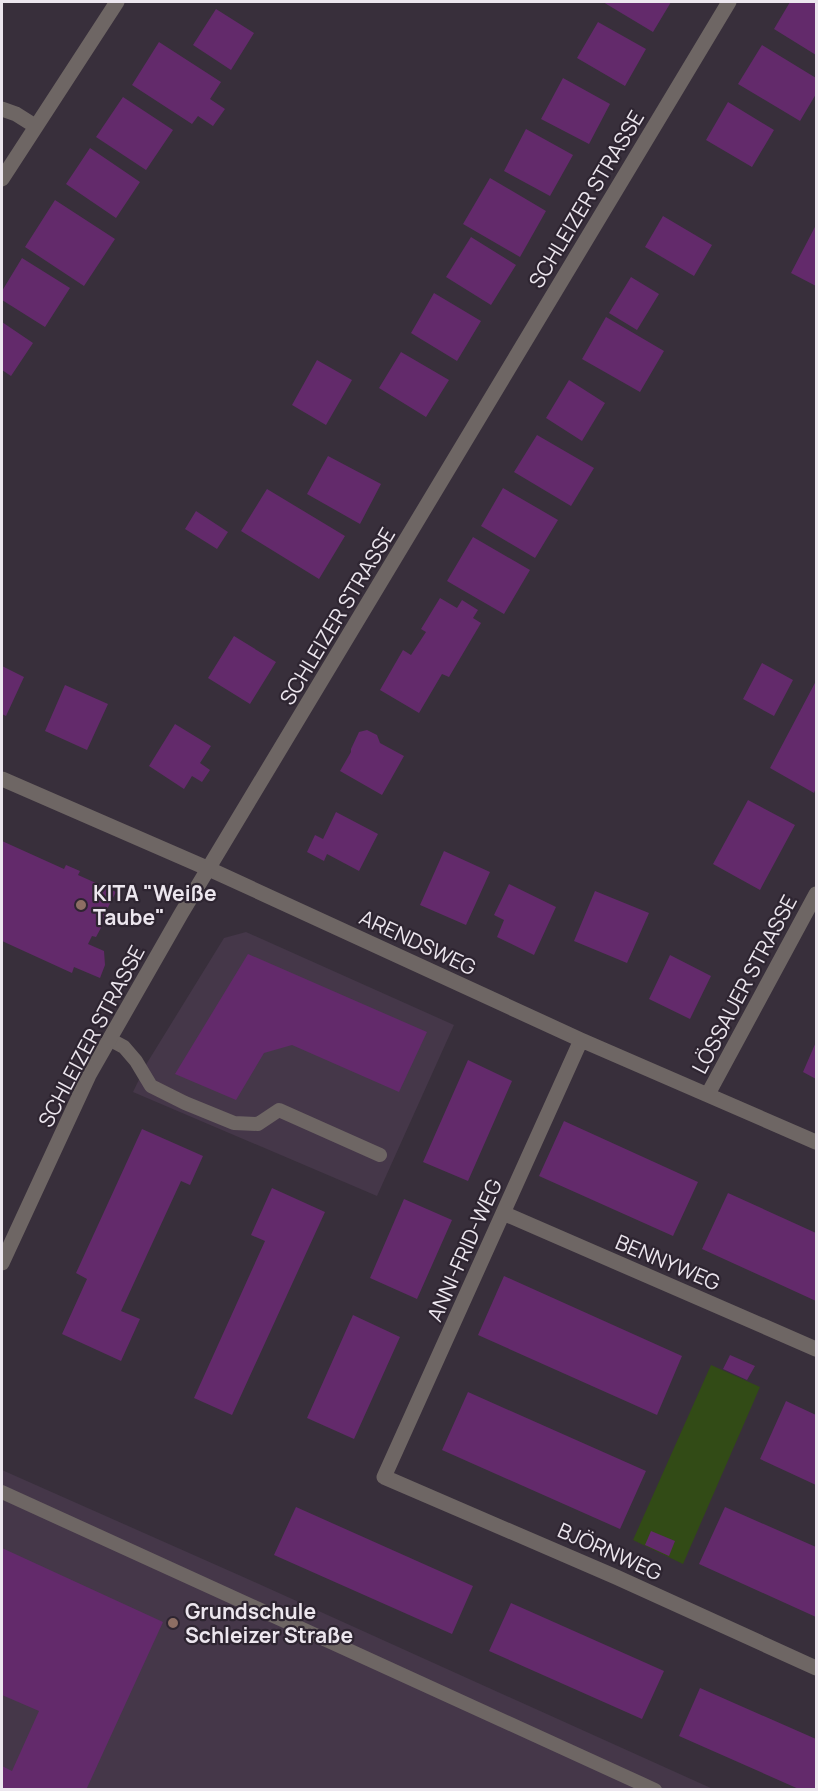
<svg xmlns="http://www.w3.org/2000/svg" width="818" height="1791" viewBox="0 0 818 1791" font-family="Manrope,sans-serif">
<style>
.built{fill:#453749}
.park{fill:#324b16}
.building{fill:#632a6b}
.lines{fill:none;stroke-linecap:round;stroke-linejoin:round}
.lane{stroke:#6e6664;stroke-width:14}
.street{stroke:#6e6664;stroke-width:15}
.education-dot{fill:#8d6e63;stroke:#2e2531;stroke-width:2}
.labels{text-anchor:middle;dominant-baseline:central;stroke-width:4.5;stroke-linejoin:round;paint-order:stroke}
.street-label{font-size:21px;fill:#ece6ee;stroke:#2e2531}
.poi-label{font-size:21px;font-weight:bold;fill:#ece6ee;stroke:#2e2531;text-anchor:start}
</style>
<rect width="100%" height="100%" fill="#382f3b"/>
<path class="built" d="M 246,932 L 454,1025 L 377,1196 L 133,1092 L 147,1063 L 224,938 Z
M 2,1470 L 241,1576 L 713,1789 L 2,1789 Z"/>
<path class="park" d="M 711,1365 L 760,1387 L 683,1564 L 633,1540 Z"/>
<path class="building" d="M 603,2 L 671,2 L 653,32 Z
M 790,2 L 816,2 L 816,55 L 774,29 Z
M 216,9 L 254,33 L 231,70 L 193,45 Z
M 598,22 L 646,49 L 625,86 L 577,58 Z
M 159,42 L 221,82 L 210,99 L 225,109 L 213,126 L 198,116 L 192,124 L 132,85 Z
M 762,45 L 816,78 L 816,94 L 800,121 L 738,84 Z
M 563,78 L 610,104 L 589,144 L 541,119 Z
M 123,97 L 173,130 L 146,170 L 96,137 Z
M 728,102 L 774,130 L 752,167 L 706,140 Z
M 526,129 L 573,155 L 550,196 L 504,171 Z
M 90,148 L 140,182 L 116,218 L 66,184 Z
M 490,178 L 546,211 L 520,257 L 463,224 Z
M 55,200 L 115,239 L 84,286 L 25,247 Z
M 663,216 L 712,245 L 694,276 L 645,247 Z
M 816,225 L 816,286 L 791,273 Z
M 471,237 L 516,265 L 491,305 L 446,277 Z
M 22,258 L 70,288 L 45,327 L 2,300 L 2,291 Z
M 631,277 L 659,294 L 637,330 L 609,313 Z
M 434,293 L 481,321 L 457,361 L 411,333 Z
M 606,317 L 664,351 L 640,392 L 582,359 Z
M 2,322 L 33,343 L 11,376 L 2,370 Z
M 401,352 L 449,380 L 426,417 L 379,388 Z
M 317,360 L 352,380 L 326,425 L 292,405 Z
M 569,380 L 605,403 L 582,441 L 546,418 Z
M 537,435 L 594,468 L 571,506 L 514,472 Z
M 328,456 L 381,484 L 360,524 L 307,494 Z
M 503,488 L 558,520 L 535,558 L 481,526 Z
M 267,489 L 345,536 L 319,579 L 241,531 Z
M 196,511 L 228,532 L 217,549 L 185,529 Z
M 473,537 L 530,570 L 504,614 L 447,581 Z
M 440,598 L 457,608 L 462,600 L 478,610 L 473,618 L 481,623 L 449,677 L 442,674 L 419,713 L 380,690 L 403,650 L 411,655 L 426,632 L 421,629 Z
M 234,636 L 276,662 L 250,704 L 208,678 Z
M 762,663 L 793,680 L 774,716 L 743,699 Z
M 2,666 L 24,677 L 6,716 L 2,714 Z
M 816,681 L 816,788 L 814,793 L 770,768 Z
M 65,685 L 108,704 L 87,750 L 45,731 Z
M 175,724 L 211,746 L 200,763 L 210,770 L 202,782 L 192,776 L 184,789 L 149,766 Z
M 367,730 L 377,735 L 380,743 L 404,756 L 382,795 L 340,771 L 351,752 L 351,749 L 359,732 Z
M 748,800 L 795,825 L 760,890 L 713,864 Z
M 336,812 L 378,834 L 359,871 L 327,854 L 324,861 L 307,852 L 315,835 L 323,839 Z
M 2,841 L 64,869 L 66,865 L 80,871 L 78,875 L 116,892 L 104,915 L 103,924 L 96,937 L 92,936 L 88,944 L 104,951 L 105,965 L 100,978 L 74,967 L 72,973 L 2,941 Z
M 444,851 L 490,872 L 466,925 L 420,905 Z
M 509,884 L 556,907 L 534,955 L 497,937 L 504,920 L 494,915 Z
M 595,891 L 649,913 L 627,963 L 574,941 Z
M 248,954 L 427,1032 L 399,1092 L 292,1045 L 264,1053 L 236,1100 L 175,1074 Z
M 670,955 L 711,976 L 690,1019 L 649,999 Z
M 816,1042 L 816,1079 L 803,1072 Z
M 468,1060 L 512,1081 L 468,1181 L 423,1162 Z
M 564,1121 L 698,1182 L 673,1236 L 539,1176 Z
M 142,1129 L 203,1156 L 190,1185 L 181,1181 L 121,1311 L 140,1319 L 121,1361 L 62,1334 L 87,1279 L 76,1273 Z
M 272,1188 L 325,1212 L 232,1415 L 194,1398 L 265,1241 L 251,1235 Z
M 728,1193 L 816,1233 L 816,1301 L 702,1249 Z
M 404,1199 L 452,1220 L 417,1299 L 370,1278 Z
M 504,1276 L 682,1356 L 657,1415 L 478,1335 Z
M 353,1315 L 400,1337 L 354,1439 L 307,1418 Z
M 730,1355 L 755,1366 L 747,1380 L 723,1369 Z
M 468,1392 L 646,1471 L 620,1529 L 442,1450 Z
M 786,1401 L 816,1415 L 816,1485 L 760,1459 Z
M 296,1507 L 473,1586 L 452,1634 L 274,1555 Z
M 725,1507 L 816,1547 L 816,1617 L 699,1564 Z
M 651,1531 L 675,1541 L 669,1556 L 645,1545 Z
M 2,1548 L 163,1622 L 86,1790 L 2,1790 L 2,1766 L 12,1771 L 39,1711 L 2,1695 Z
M 511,1603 L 664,1671 L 642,1719 L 489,1651 Z
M 700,1688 L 816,1739 L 816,1790 L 801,1790 L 679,1736 Z"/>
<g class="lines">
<path class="lane" d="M 109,1039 L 124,1047 L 136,1061 L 151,1086 L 185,1103 L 234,1123 L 258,1124 L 279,1110 L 380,1155
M 2,1492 L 655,1790"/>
<path class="street" d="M 2,109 L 16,114 L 35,126
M 2,179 L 117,2
M 2,779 L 209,869 L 581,1040 L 816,1142
M 581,1040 L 384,1477 L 616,1577 L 816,1668
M 708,1094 L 816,894
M 503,1213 L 816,1349
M 2,1263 L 89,1075 L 181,914 L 729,2"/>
</g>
<g class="education-dot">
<circle cx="81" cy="905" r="6"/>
<circle cx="173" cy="1623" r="6"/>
</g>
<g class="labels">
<g class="street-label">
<text transform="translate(586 199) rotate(-59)">SCHLEIZER STRASSE</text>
<text transform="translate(337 616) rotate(-59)">SCHLEIZER STRASSE</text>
<text transform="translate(418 942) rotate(25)">ARENDSWEG</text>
<text transform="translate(744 984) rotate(-62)">LÖSSAUER STRASSE</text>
<text transform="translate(91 1036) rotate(-62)">SCHLEIZER STRASSE</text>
<text transform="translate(464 1250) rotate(-66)">ANNI-FRID-WEG</text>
<text transform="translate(668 1262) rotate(23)">BENNYWEG</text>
<text transform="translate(610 1551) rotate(24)">BJÖRNWEG</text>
</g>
<g class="poi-label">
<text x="93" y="893">KITA "Weiße<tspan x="93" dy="24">Taube"</tspan></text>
<text x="185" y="1611">Grundschule<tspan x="185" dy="24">Schleizer Straße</tspan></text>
</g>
</g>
<rect width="818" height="1791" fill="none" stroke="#ece6ee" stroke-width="6"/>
</svg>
